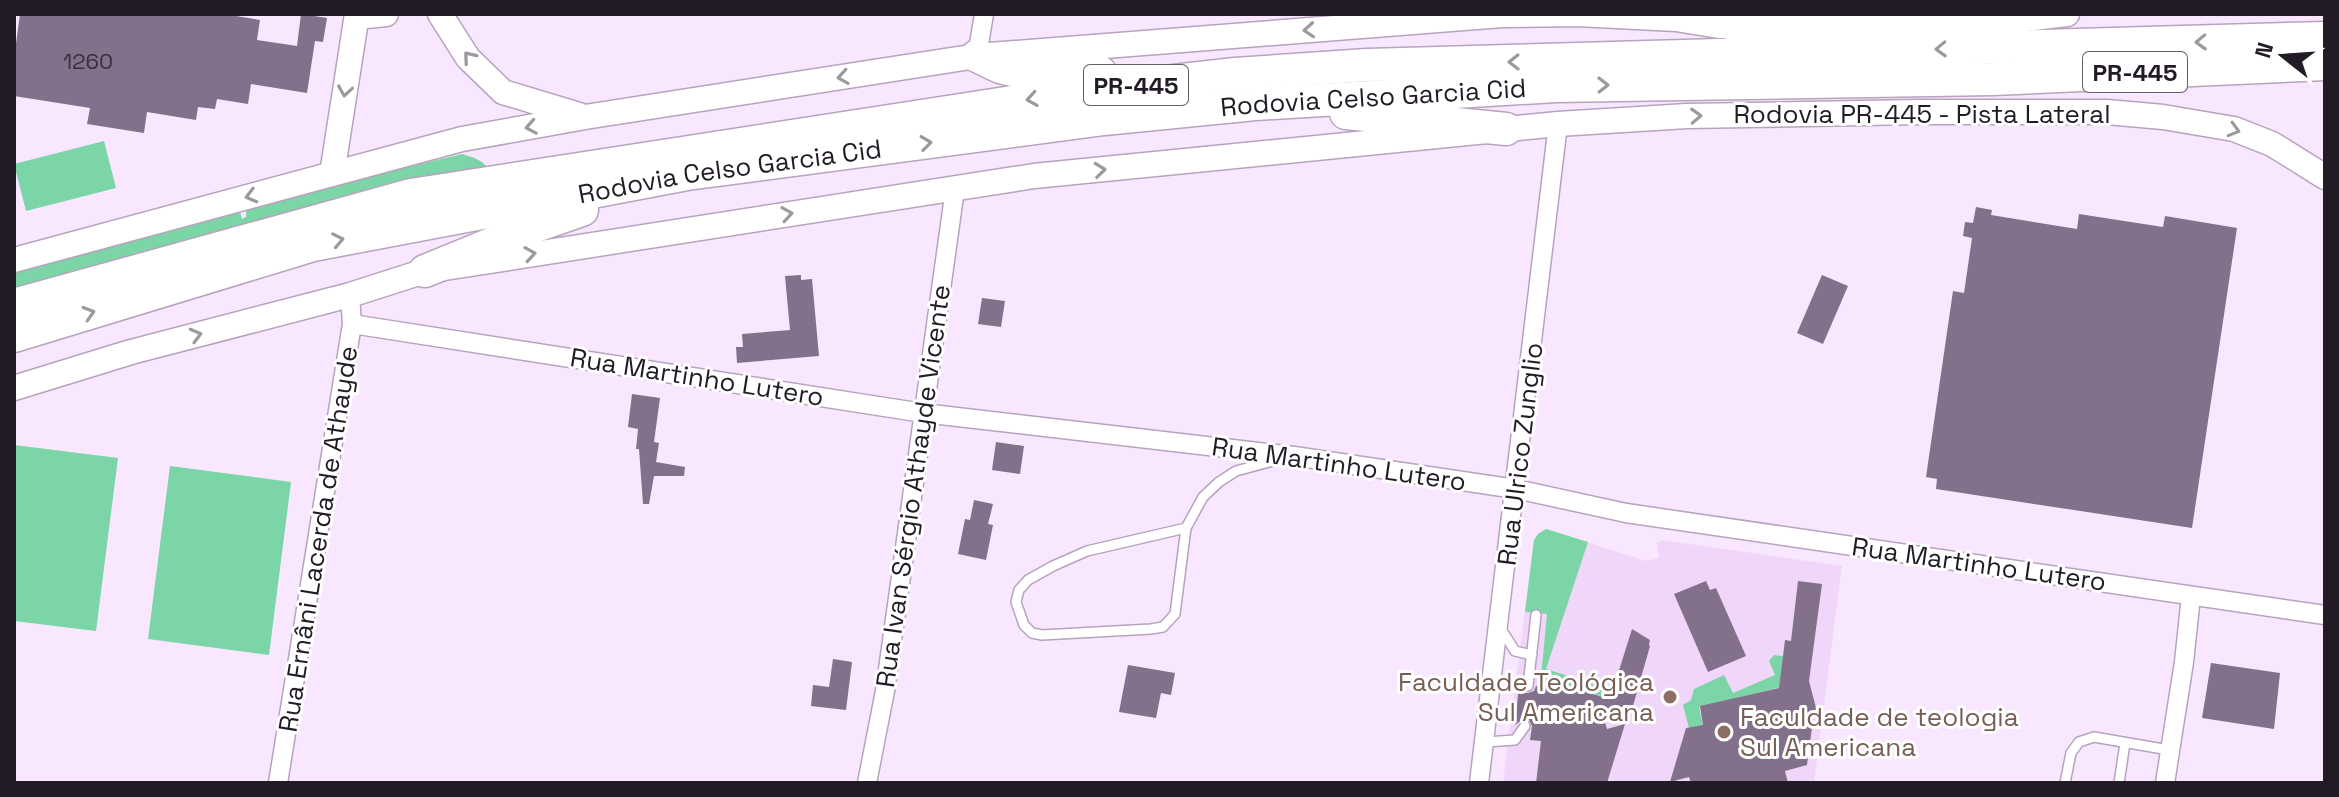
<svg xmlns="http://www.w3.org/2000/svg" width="2339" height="797" viewBox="0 0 2339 797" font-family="'Space Grotesk',sans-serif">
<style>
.built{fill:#f0d7fa}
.green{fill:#7cd5a6}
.building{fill:#83708a}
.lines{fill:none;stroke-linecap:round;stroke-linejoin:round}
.lane-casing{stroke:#b7a3be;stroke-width:12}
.street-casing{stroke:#b7a3be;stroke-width:21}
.secondary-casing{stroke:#b7a3be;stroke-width:27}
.highway-casing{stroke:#b7a3be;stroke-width:35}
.lane{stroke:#fff;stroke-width:9}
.street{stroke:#fff;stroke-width:18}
.secondary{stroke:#fff;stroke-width:24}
.highway{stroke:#fff;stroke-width:32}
.oneway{stroke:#9c989d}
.education-dot{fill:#8d6e63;stroke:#fff;stroke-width:3}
.labels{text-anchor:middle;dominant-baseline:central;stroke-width:6;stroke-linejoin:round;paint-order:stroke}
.number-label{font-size:22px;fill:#3a303e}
.shield{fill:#fff;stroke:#645f66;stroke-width:2}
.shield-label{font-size:24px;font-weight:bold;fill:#221b25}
.street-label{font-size:26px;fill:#221b25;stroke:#fff}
.education-label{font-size:26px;fill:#785e54;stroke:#fff;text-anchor:end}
</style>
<rect width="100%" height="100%" fill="#f8e7fe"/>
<path class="built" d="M 1546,529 L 1646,561 L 1659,558 L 1657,543 L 1662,540 L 1842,566 L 1814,783 L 1503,783 L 1533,546 L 1538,534 Z"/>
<path class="green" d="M 104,141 L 116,188 L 26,211 L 14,164 Z
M 462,154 C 475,158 484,160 491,173 L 14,298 L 14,269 L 240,211 L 242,219 L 246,217 L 246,206 Z
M 14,445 L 118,458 L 96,631 L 14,621 Z
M 170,466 L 291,482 L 269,655 L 148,639 Z
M 1546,529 L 1588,542 L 1546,669 L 1612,690 L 1604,718 L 1601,696 L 1552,682 L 1545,701 L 1540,687 L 1547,614 L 1525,612 L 1534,540 L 1538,534 Z
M 1774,655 L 1783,656 L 1781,675 L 1801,682 L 1699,707 L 1703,725 L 1689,728 L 1683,705 L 1691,700 L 1694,689 L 1724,675 L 1733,693 L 1775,675 L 1769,661 Z"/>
<path class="building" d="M 20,14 L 224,14 L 260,20 L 257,40 L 297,46 L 301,14 L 327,18 L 323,42 L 315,41 L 307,93 L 251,84 L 248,104 L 217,99 L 215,109 L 198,107 L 196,120 L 147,112 L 144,133 L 87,124 L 90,108 L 14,96 L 14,58 Z
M 1976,207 L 1992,210 L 1991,215 L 2077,229 L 2079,214 L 2163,227 L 2165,216 L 2237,228 L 2192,528 L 1936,489 L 1937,479 L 1926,477 L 1953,291 L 1964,293 L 1972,238 L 1963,236 L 1965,222 L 1973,223 Z
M 801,275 L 801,280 L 812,279 L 819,356 L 737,363 L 736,347 L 743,347 L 742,334 L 790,330 L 785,276 Z
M 1822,275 L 1848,286 L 1823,344 L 1797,333 Z
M 982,298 L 1005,301 L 1001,327 L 978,324 Z
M 632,394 L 660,398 L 654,442 L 659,443 L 656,462 L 685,467 L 684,476 L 654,476 L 649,504 L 643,504 L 639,449 L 636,449 L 638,429 L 628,427 Z
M 996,442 L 1024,446 L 1020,474 L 992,470 Z
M 974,500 L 993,504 L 988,524 L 993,525 L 986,560 L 958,554 L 965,519 L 970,520 Z
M 1706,581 L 1710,590 L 1716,588 L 1746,656 L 1708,672 L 1674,594 Z
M 1798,581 L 1822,584 L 1809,681 L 1817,712 L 1814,713 L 1807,765 L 1785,771 L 1788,783 L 1691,783 L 1689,777 L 1670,782 L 1686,728 L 1703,725 L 1700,706 L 1779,688 L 1785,640 L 1791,641 Z
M 1632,629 L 1650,640 L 1649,645 L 1650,646 L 1633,706 L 1604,719 L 1607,729 L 1625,724 L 1607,783 L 1536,783 L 1541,741 L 1530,740 L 1532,726 L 1529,720 L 1523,719 L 1515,725 L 1519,685 L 1523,692 L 1528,693 L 1534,691 L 1536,686 L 1549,688 L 1551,682 L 1610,699 Z
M 833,659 L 852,662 L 846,710 L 811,706 L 813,685 L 829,687 Z
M 2211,663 L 2280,673 L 2274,729 L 2202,718 Z
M 1128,665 L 1175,673 L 1171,695 L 1161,693 L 1156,718 L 1119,712 Z"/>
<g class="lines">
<defs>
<path id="lane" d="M 1186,528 L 1087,551 L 1053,566 L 1028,580 L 1019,590 L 1016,602 L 1024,625 L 1032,633 L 1042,635 L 1151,629 L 1163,627 L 1175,614 L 1186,528 L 1203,497 L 1219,482 L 1236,471 L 1280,459
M 1501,629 L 1515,651 L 1532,655
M 1528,686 L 1536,615
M 1485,742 L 1515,740 L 1525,726
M 2065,783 L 2071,753 L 2079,742 L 2094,737 L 2169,750
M 2119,783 L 2125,743"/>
<path id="street" d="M 977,56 L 984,14
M 352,324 L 923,413 L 1294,456 L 1516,489 L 1626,513 L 2325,615
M 278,783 L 352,324 L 350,295
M 867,783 L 885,691 L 955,189
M 1479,783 L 1558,124
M 2165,783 L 2184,662 L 2191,596"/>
<path id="secondary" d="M 440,14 L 468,58 L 503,92 L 579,115
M 357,17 L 386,14
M 332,174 L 357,14
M 14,260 L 462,139 L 585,117 L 977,56 L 1502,15 L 1577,14 L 1676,19 L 1719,26 L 1806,28 L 1983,24 L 2067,14
M 14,388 L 131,352 L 350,295 L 425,271 L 1034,176 L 1558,124 L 1687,116 L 1918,112 L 2107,112 L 2163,117 L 2234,129 L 2272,144 L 2325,177"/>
<g id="highway">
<path d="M 1742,37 L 1806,28"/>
<path d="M 977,56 L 1000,67 L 1020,72 L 1100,72"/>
<path d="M 1346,113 L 1506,129"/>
<path d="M 425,271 L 533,227 L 582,210"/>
<path d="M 14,305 L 411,195 L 1077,92 L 1235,74 L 1367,65 L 2325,38"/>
<path id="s1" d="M 14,336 L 313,245 L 687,174 L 1104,119 L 1255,104 L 1556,86 L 1993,79 L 2325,64"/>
</g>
</defs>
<use href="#lane" class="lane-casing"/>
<use href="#street" class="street-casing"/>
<use href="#secondary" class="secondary-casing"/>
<use href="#highway" class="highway-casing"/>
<use href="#lane" class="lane"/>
<use href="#street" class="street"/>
<use href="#secondary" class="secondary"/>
<use href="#highway" class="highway"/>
</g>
<defs><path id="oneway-chevron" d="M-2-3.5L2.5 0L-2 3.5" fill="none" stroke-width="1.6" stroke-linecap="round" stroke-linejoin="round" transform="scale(2)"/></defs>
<g class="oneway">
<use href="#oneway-chevron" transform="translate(1309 30) rotate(176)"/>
<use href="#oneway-chevron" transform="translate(2201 42) rotate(178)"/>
<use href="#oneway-chevron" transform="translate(1941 49) rotate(178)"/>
<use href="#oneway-chevron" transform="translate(469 57) rotate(-130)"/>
<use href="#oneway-chevron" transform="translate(1514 62) rotate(179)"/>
<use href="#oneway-chevron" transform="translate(843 77) rotate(171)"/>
<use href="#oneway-chevron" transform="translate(1603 85) rotate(-1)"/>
<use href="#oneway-chevron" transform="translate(345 91) rotate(99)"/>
<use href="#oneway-chevron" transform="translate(1032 99) rotate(171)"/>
<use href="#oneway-chevron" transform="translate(1696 116) rotate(-2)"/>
<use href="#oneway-chevron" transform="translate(531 127) rotate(170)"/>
<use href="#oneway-chevron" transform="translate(2234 130) rotate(16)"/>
<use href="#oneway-chevron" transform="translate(926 143) rotate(-7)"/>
<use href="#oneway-chevron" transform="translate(1100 170) rotate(-6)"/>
<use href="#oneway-chevron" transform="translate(251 196) rotate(165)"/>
<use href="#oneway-chevron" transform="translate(787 214) rotate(-9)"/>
<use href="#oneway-chevron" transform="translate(338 240) rotate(-11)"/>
<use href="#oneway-chevron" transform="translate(530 254) rotate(-9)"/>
<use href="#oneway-chevron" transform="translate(89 313) rotate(-17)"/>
<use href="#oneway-chevron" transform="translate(196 335) rotate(-15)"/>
</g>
<g class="education-dot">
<circle cx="1670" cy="697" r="8"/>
<circle cx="1724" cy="732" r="8"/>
</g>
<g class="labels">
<g class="number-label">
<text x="88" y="61">1260</text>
</g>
<g class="shield">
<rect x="2083" y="52" width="104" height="40" rx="6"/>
<rect x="1084" y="65" width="104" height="40" rx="6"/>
</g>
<g class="shield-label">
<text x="2135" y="72">PR-445</text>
<text x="1136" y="85">PR-445</text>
</g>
<g class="street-label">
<text stroke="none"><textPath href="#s1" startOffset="1384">Rodovia Celso Garcia Cid</textPath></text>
<text x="1922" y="114">Rodovia PR-445 - Pista Lateral</text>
<text stroke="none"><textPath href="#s1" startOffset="736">Rodovia Celso Garcia Cid</textPath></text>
<text transform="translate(697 377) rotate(9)">Rua Martinho Lutero</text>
<text transform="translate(1520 454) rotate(-83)">Rua Ulrico Zunglio</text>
<text transform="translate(1339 464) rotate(8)">Rua Martinho Lutero</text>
<text transform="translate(913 486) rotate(-82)">Rua Ivan Sérgio Athayde Vicente</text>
<text transform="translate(318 539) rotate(-81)">Rua Ernâni Lacerda de Athayde</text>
<text transform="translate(1979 564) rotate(8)">Rua Martinho Lutero</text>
</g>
<g class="education-label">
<text x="1654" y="682">Faculdade Teológica<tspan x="1654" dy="30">Sul Americana</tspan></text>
<text x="1740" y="717" text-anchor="start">Faculdade de teologia<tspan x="1740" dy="30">Sul Americana</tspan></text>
</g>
</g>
<rect width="2339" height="797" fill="none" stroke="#221b25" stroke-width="32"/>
<g transform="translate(2283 56) rotate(287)" stroke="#ffffff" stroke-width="6" paint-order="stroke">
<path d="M0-6L14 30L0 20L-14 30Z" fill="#221b25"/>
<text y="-12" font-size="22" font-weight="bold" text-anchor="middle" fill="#221b25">N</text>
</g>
</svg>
